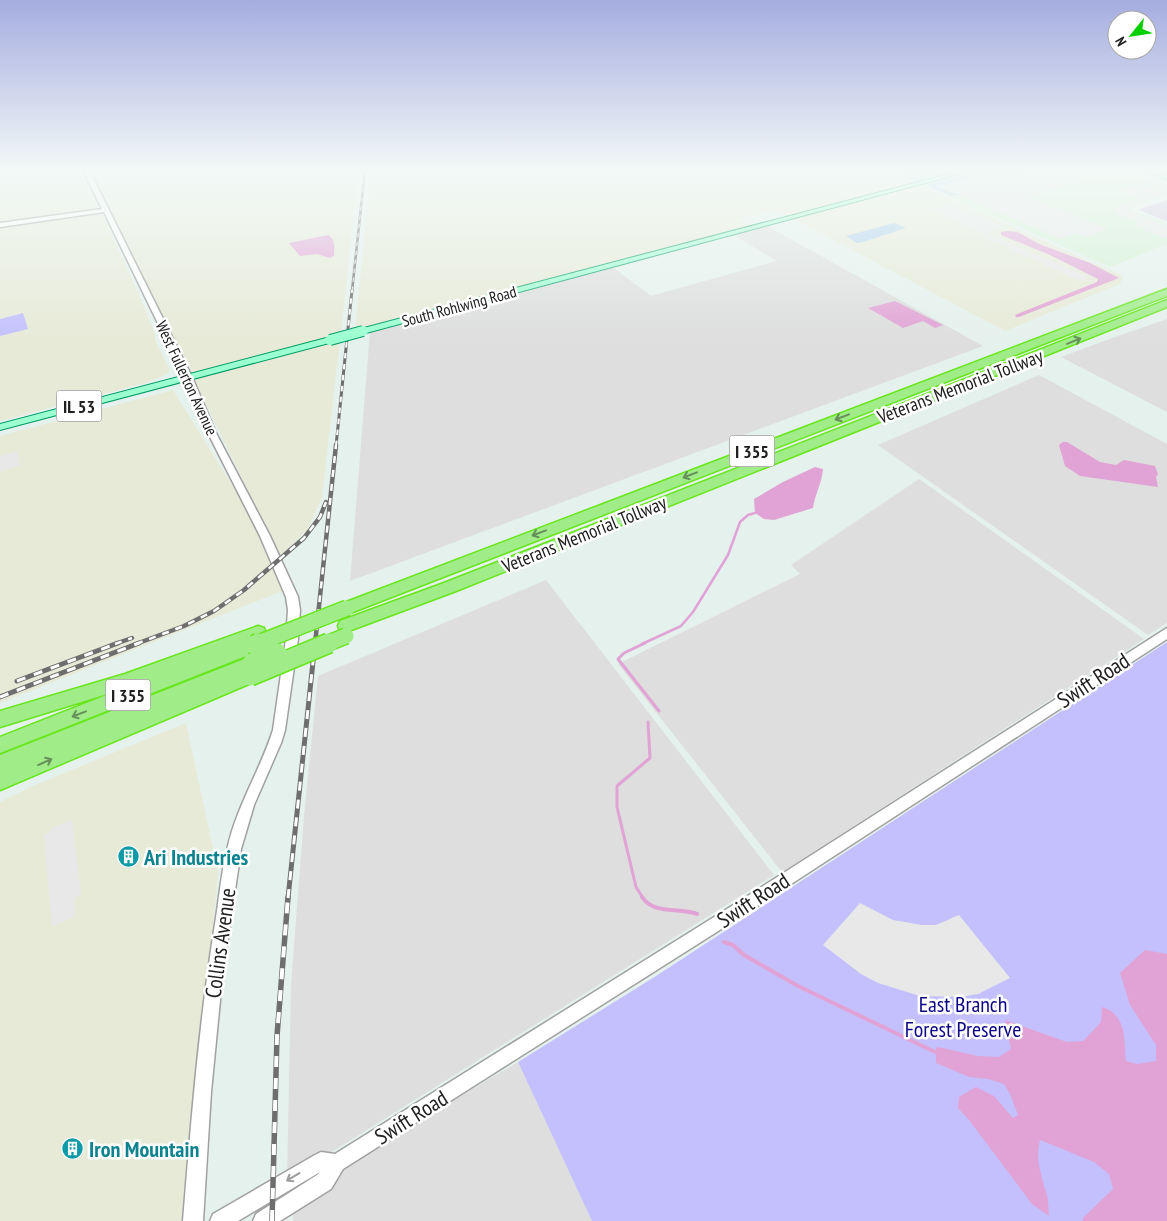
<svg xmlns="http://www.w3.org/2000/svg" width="1167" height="1221" viewBox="0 0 1167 1221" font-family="'PT Sans Narrow',sans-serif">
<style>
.residential{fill:#dddedd}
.commercial{fill:#d4f2d4}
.industrial{fill:#e7ead7}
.grass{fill:#a9cdee}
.wetland{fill:#d1c1e0}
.park{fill:#c3c0fd}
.parking{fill:#e8e8e8}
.water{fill:#e1a3d5}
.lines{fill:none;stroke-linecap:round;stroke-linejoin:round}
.stream-far2{stroke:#e1a3d5;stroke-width:2.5}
.stream-far1{stroke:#e1a3d5;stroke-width:3}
.stream{stroke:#e1a3d5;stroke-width:4}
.tertiary-casing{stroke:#a1a1a1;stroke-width:3}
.primary-casing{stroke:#009b63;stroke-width:2}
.motorway-casing{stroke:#68e61b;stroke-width:3}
.tertiary{fill:#fff;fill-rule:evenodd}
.primary{fill:#9cffd1;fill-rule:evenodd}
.motorway{fill:#9fec89;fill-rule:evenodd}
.rail-far4-casing{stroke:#6e6e6e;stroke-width:2.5}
.rail-far3-casing{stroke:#6e6e6e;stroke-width:3}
.rail-far2-casing{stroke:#6e6e6e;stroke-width:4.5}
.rail-far1-casing{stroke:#6e6e6e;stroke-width:5}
.rail-casing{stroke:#6e6e6e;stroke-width:5.5}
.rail-far4{stroke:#fff;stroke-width:1;stroke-dasharray:4.5;stroke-linecap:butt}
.rail-far3{stroke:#fff;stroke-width:2;stroke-dasharray:5.5;stroke-linecap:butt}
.rail-far2{stroke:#fff;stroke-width:2.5;stroke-dasharray:7;stroke-linecap:butt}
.rail-far1{stroke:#fff;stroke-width:3;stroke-dasharray:9;stroke-linecap:butt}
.rail{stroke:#fff;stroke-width:4;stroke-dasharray:11;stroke-linecap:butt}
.primary-bridge-casing{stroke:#009b63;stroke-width:12;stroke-linecap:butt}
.motorway-bridge-far1-casing{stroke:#68e61b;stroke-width:18;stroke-linecap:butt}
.motorway-bridge-casing{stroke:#68e61b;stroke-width:22;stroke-linecap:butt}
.primary-bridge{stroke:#9cffd1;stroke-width:10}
.motorway-bridge-far1{stroke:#9fec89;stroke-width:15}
.motorway-bridge{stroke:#9fec89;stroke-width:19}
.oneway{stroke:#66905a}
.oneway2{stroke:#9b9b9b}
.labels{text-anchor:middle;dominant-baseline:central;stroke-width:5;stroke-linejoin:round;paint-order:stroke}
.far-street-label{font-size:16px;fill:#202020;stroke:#fff}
.shield{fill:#fff;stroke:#636363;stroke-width:1}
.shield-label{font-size:18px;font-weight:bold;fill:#202020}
.street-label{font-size:19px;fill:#202020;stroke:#fff}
.near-street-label{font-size:22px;fill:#202020;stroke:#fff}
.near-culture-label{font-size:22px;font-weight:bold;fill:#0d838f;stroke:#fff;text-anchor:start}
.near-park-label{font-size:22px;fill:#0b0586;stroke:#fff}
</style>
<rect width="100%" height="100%" fill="#e5f1ed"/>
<path class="residential" d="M 765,225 L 983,346 L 350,581 L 370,332 L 611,266 L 651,296 L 777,261 L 732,234 Z
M 1167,319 L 1167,412 L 1061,357 L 1104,341 Z
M 1039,375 L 1167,444 L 1167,623 L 1148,635 L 878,445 Z
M 919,479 L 1144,639 L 782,872 L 618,664 L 800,574 L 791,565 Z
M 546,580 L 774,875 L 287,1180 L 291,985 L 304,816 L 318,676 Z
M 518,1062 L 592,1221 L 293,1221 L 292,1197 Z"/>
<path class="commercial" d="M 983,170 L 1142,170 L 1167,178 L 1167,194 L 1131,208 L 1133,211 L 1167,224 L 1167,244 L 1110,267 L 922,184 Z"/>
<path class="industrial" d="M 0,170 L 80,170 L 133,281 L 154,331 L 156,342 L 169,368 L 169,372 L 165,375 L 145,383 L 0,421 L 0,336 L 27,329 L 23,313 L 0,319 Z
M 88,170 L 358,170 L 341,334 L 193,374 Z
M 371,170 L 959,170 L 789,216 L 775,210 L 737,219 L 755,226 L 355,331 Z
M 919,185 L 1123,276 L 1120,284 L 1005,331 L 792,218 Z
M 340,339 L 322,497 L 308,529 L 280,556 L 193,378 Z
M 173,390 L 239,496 L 285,590 L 0,703 L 0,436 Z
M 186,723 L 218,872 L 189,1221 L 0,1221 L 0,802 L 35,785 Z"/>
<path class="grass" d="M 900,170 L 949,170 L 951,172 L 917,181 L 895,171 Z
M 983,170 L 1042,170 L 1010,179 L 966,179 L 961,195 C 950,198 940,191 930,187 L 930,184 Z
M 894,223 L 906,228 L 863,242 L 857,243 L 846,236 Z"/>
<path class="wetland" d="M 1167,200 L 1167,221 L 1139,210 L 1140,209 Z"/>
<path class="park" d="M 23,313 L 28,329 L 0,336 L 0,319 Z
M 1167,642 L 1167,1221 L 592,1221 L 518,1062 L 656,976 Z"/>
<path class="parking" d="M 1042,170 L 1109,170 L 1029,197 L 1108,229 L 1087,237 L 1077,233 L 1061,239 L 963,197 L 960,195 L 939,188 L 939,186 L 993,173 L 1010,179 Z
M 1127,170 L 1167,184 L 1167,192 L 1127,207 L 1130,211 L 1167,226 L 1167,239 L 1134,226 L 1139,222 L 1115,214 L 1120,212 L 1113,209 L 1138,199 L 1118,191 L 1138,184 L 1158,191 L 1166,188 L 1121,171 Z
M 949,204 L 1005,226 L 988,232 L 989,235 L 992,235 L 1051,261 L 1049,262 L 1052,261 L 1088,277 L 1080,281 L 1044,265 L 1046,263 L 1043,264 L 1028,257 L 1029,256 L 1026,257 L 1007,248 L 1009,247 L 984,238 L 986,237 L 982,232 L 975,231 L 929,209 L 932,208 L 938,210 L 936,208 Z
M 18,451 L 20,466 L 0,472 L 0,456 Z
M 72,820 L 81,894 L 74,898 L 75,916 L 52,927 L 44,835 L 51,831 L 52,828 Z
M 860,903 L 893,920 L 922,925 L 936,925 L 959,915 L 1010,978 L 978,994 L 960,997 L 920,996 L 878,983 L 861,974 L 823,945 Z"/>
<path class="water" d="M 1008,231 L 1018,232 L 1039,244 L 1090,263 L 1119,278 L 1019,317 L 1016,317 L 1015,315 L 1097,282 L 1098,279 L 1050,255 L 1001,235 L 1001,232 Z
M 328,235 C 336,239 334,248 334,256 L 330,258 L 317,254 L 300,256 L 289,243 Z
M 895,301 L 943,325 L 935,328 L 923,321 L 903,328 L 868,308 Z
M 1063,442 L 1067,442 L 1100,462 L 1116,465 L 1124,460 L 1155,466 L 1158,474 L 1156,477 L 1158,487 L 1080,476 L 1065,466 L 1059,445 Z
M 815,467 L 823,469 C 822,483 815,494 813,508 L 774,520 L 764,519 L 755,513 L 754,499 L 783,482 Z
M 1145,950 L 1167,954 L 1167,1221 L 1083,1221 L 1083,1218 L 1113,1189 L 1109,1174 L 1094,1162 L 1040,1140 C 1035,1159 1041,1174 1046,1192 C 1049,1200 1048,1208 1049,1216 L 1032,1204 L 969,1120 L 958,1108 L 959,1097 L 976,1087 L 994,1096 L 1013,1118 L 1018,1115 L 1010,1094 L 1004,1084 L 988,1079 L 969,1077 L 936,1063 L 936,1048 L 938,1047 L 978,1056 L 999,1057 L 1011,1049 L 1005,1020 L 1067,1042 L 1083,1041 L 1101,1022 L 1102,1007 C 1127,1015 1124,1039 1126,1061 L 1137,1064 L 1156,1061 L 1156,1045 L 1130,1005 L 1120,973 Z"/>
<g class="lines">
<path class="stream-far2" d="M 642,644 L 681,626 L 693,612 L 728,555 L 740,522 L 748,515 L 755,513"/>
<path class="stream-far1" d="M 645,643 L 624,653 L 618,659 L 659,711
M 643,898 L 636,887 L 617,807 L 617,786 L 650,758 L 648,722"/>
<path class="stream" d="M 642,897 C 654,915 678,907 697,914
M 724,942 L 733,945 L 744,955 L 798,986 L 937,1053"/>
<defs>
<path id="tertiary" d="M 83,170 L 89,170 L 192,377 L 217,435 L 270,536 L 298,597 L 300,610 L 298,639 L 285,730 L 281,743 L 254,805 L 241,849 L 222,980 L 211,1092 L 203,1221 L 183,1221 C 191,1122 199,1023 215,924 C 219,900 221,874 227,850 C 236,807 260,771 273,730 L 286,639 L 288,610 L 286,597 L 260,536 L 209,435 L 184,377 L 104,212 L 0,227 L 0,223 L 102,209 Z
M 1167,628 L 1167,639 L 745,914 L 343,1169 L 331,1189 L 280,1221 L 253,1221 L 256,1214 L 317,1175 L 320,1172 L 238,1221 L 210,1221 L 213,1214 L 315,1155 L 321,1152 L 335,1154 L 735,904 Z"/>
<path id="primary" d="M 964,170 L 974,170 L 366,333 L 363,334 L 358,331 L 360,329 Z
M 1143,170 L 1152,170 L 1167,175 L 1167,179 Z
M 330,337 L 333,338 L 333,342 L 0,430 L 0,424 Z"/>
<path id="motorway" d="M 1167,289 L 1167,296 L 353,612 L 347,614 L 341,612 L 339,608 L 341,604 Z
M 1167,300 L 1167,307 L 456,591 L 346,632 L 340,631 L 338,626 L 340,621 L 444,583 Z
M 258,626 L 264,628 L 266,633 L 264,638 L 259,640 L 263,645 L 261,650 L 0,753 L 0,737 L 117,691 L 0,727 L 0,711 L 125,674 Z
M 252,656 L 258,658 L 261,663 L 258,668 L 253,670 L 256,671 L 259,676 L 256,681 L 0,790 L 0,755 Z"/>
</defs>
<use href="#tertiary" class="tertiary-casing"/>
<use href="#primary" class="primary-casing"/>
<use href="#motorway" class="motorway-casing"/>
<use href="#tertiary" class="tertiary"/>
<use href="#primary" class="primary"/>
<use href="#motorway" class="motorway"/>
<defs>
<path id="rail-far4" d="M 352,291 L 365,170"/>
<path id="rail-far3" d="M 336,446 L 352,290"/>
<path id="rail-far2" d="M 115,644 L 132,638
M 136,644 L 184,626 L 214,611 L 244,590 L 304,538 L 320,517 L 326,502
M 315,644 L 336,445"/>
<path id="rail-far1" d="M 17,681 L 118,643
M 0,697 L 139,643
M 288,898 L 315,643"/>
<path id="rail" d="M 272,1221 L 277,1036 L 288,897"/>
</defs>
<use href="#rail-far4" class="rail-far4-casing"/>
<use href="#rail-far3" class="rail-far3-casing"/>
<use href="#rail-far2" class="rail-far2-casing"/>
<use href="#rail-far1" class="rail-far1-casing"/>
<use href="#rail" class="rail-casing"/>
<use href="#rail-far4" class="rail-far4"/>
<use href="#rail-far3" class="rail-far3"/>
<use href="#rail-far2" class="rail-far2"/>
<use href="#rail-far1" class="rail-far1"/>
<use href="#rail" class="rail"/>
<defs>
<path id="primary-bridge" d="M 330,340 L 363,331"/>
<path id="motorway-bridge-far1" d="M 256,644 L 347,608
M 326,644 L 346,636"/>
<path id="motorway-bridge" d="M 255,645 L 259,643
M 252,663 L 277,653
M 250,676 L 329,643"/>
</defs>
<use href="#primary-bridge" class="primary-bridge-casing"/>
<use href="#motorway-bridge-far1" class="motorway-bridge-far1-casing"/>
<use href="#motorway-bridge" class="motorway-bridge-casing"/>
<use href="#primary-bridge" class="primary-bridge"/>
<use href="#motorway-bridge-far1" class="motorway-bridge-far1"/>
<use href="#motorway-bridge" class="motorway-bridge"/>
</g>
<defs><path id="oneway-shaft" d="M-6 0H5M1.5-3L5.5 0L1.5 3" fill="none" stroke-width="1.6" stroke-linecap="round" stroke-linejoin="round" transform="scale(1.25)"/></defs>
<g class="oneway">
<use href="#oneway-shaft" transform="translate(1074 341) rotate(-22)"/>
<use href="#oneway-shaft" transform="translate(842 417) rotate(159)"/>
<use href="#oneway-shaft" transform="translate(690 475) rotate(159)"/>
<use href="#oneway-shaft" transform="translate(539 533) rotate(159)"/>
<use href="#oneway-shaft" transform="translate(79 714) rotate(159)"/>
<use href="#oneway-shaft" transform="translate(45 762) rotate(-24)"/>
</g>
<use class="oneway2" href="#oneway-shaft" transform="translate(293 1177) rotate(149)"/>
<linearGradient id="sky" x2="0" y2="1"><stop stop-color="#a5ade0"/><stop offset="0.5" stop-color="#f3f9f7"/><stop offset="1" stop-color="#f3f9f7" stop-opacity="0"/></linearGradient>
<rect width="1167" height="341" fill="url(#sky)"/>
<defs>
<symbol id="building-disc" viewBox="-11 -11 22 22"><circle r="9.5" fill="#0f9aa8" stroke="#fff"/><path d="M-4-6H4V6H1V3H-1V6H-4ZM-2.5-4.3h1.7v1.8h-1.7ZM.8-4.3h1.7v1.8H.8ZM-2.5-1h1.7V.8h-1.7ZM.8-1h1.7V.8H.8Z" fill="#fff"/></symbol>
</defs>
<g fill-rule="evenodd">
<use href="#building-disc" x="116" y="844" width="25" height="25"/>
<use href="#building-disc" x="60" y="1136" width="25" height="25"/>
</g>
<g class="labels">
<g class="far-street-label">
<text transform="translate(459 306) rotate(-15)">South Rohlwing Road</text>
<text transform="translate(187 378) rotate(65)">West Fullerton Avenue</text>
</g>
<g class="shield">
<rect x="56.5" y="390.5" width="45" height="31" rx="4"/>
<rect x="729.5" y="435.5" width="45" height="31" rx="4"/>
<rect x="105.5" y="679.5" width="45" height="31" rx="4"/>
</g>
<g class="shield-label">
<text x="79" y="406">IL 53</text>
<text x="752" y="451">I 355</text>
<text x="128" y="695">I 355</text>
</g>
<g class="street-label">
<text transform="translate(960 386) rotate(-21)">Veterans Memorial Tollway</text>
<text transform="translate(584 534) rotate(-22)">Veterans Memorial Tollway</text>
</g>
<g class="near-street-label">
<text transform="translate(1093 680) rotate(-33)">Swift Road</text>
<text transform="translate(753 900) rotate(-33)">Swift Road</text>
<text transform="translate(220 943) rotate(-82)">Collins Avenue</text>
<text transform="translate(411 1117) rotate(-32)">Swift Road</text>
</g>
<g class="near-culture-label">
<text x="144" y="857">Ari Industries</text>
<text x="89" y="1149">Iron Mountain</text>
</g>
<g class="near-park-label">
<text x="963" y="1004">East Branch<tspan x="963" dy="25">Forest Preserve</tspan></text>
</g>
</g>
<g transform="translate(1132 35) rotate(240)"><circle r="24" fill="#ffffff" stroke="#a6a6a6"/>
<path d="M0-4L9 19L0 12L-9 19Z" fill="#07cf00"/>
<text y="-8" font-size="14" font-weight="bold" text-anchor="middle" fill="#202020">N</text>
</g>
</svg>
